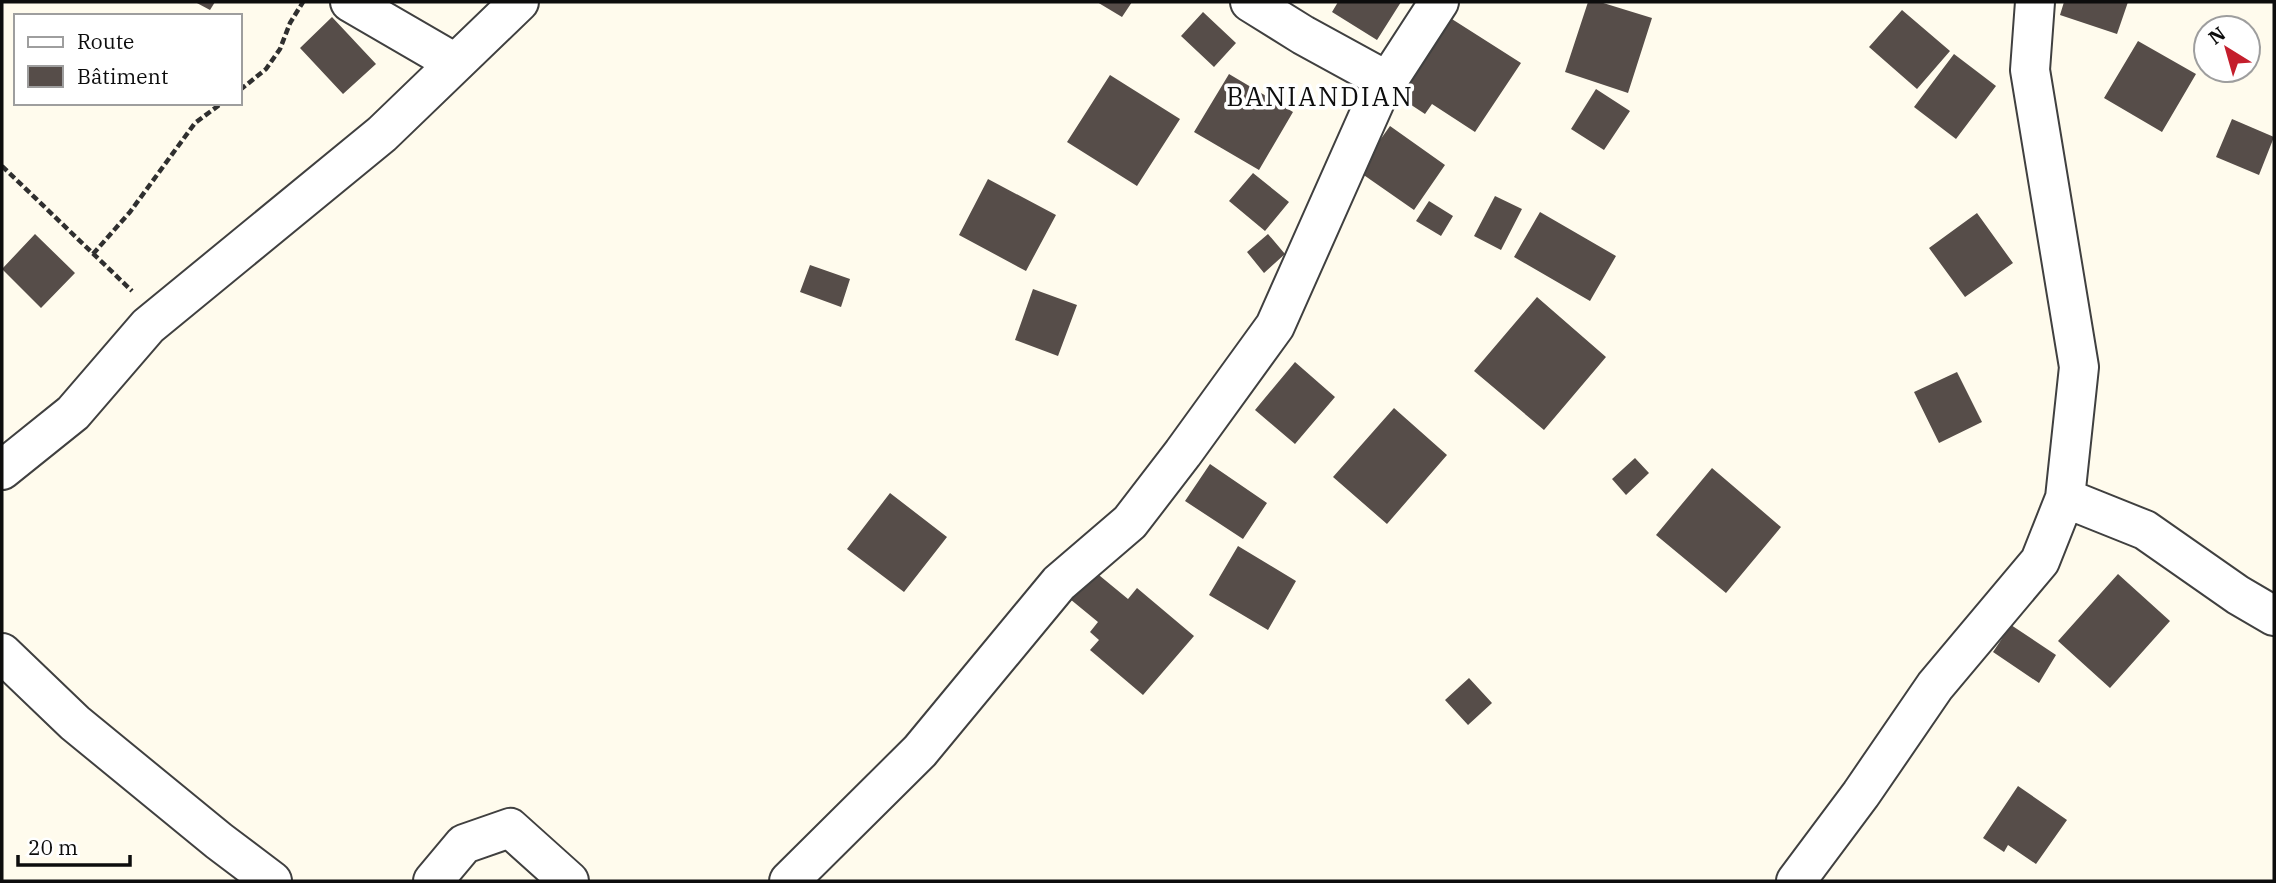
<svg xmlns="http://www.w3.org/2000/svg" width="2276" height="883" viewBox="0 0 2276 883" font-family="'IBM Plex Serif',serif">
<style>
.building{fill:#564d49}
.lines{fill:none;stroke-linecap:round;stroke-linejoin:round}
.street-casing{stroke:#404040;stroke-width:42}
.path{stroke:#2f2f2f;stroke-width:4.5;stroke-dasharray:7 3.5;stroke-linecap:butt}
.street{stroke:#fff;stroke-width:38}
.labels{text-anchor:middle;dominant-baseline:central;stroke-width:7;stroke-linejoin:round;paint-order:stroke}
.quarter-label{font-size:26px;letter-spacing:2px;fill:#0d0d0d;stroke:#fff}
</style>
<rect width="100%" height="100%" fill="#fffbed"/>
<path class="building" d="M 195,2 L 215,2 L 210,10 Z
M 1097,2 L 1132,2 L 1122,17 Z
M 1338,2 L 1401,2 L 1377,40 L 1332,12 Z
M 1588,2 L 1600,2 L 1652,18 L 1628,93 L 1565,72 Z
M 2064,2 L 2128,2 L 2117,34 L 2060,15 Z
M 1902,10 L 1950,51 L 1917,89 L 1869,47 Z
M 1203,12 L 1236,43 L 1214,67 L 1181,36 Z
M 1444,14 L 1521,63 L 1475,132 L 1432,104 L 1425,114 L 1393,93 Z
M 332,17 L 376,64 L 343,94 L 300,48 Z
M 2138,41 L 2196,74 L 2162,132 L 2104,98 Z
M 1954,54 L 1996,86 L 1956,139 L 1914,107 Z
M 1229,74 L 1293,112 L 1259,170 L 1194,132 Z
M 1110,75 L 1180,119 L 1137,186 L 1067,142 Z
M 1596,89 L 1630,111 L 1604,150 L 1571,129 Z
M 2232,119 L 2274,137 L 2259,175 L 2216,157 Z
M 1390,126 L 1445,165 L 1414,210 L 1358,171 Z
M 1253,173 L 1289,202 L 1265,231 L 1229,201 Z
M 988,179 L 1056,215 L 1026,271 L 959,235 Z
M 1495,196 L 1522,209 L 1501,250 L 1474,236 Z
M 1429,201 L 1453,216 L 1441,236 L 1416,221 Z
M 1540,212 L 1616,256 L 1590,301 L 1514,257 Z
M 1977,213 L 2013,263 L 1965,297 L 1929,248 Z
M 35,234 L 75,273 L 41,308 L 2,269 Z
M 1268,234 L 1285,254 L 1264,273 L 1247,252 Z
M 810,265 L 850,279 L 841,307 L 800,292 Z
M 1033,289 L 1077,305 L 1058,356 L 1015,340 Z
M 1537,297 L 1606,357 L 1544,430 L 1474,371 Z
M 1295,362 L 1335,397 L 1295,444 L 1255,410 Z
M 1957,372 L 1982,422 L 1939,443 L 1914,392 Z
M 1394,408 L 1447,455 L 1387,524 L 1333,477 Z
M 1635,458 L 1649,473 L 1626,495 L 1612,479 Z
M 1210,464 L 1267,503 L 1243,539 L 1185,501 Z
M 1712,468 L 1781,527 L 1726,593 L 1656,535 Z
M 890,493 L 947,537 L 904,592 L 847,549 Z
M 1238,546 L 1296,581 L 1268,630 L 1209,595 Z
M 1094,571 L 1128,599 L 1137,588 L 1194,636 L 1143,695 L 1090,650 L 1099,640 L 1090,632 L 1098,622 L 1070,599 Z
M 2118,574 L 2170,621 L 2110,688 L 2058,641 Z
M 2011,625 L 2056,655 L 2039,683 L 1993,652 Z
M 1469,678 L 1492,703 L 1468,725 L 1445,700 Z
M 2018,786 L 2067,820 L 2036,864 L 2008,845 L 2004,852 L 1983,838 Z"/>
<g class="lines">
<defs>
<path id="street" d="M 350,2 L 455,63
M 1250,2 L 1303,35 L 1387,81
M 2,470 L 73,413 L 148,326 L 382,134 L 519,2
M 2065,498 L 2145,530 L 2238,595 L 2274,616
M 2,653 L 75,723 L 219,841 L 272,881
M 433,881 L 464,844 L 510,828 L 569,881
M 789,881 L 920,751 L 1059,583 L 1130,522 L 1183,453 L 1275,326 L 1376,99 L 1439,2
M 1796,881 L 1861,794 L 1935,686 L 2040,561 L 2065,498 L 2079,367 L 2030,70 L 2035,2"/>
</defs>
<use href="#street" class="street-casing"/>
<path class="path" d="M 240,90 L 266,69 L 280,49 L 290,23 L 303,2
M 2,166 L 132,291
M 93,254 L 130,212 L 195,123 L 222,103"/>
<use href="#street" class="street"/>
</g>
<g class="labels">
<g class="quarter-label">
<text x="1320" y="96">BANIANDIAN</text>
</g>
</g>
<rect width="2276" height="883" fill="none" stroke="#0d0d0d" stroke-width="7"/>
<rect x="14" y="14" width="228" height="91" fill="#ffffff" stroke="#9e9e9e" stroke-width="2"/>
<rect x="28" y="37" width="35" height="10" fill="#ffffff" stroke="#9e9e9e" stroke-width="2"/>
<text x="77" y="49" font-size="21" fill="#0d0d0d">Route</text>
<rect x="28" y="66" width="35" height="21" fill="#564d49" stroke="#9e9e9e" stroke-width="2"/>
<text x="77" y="84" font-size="21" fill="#0d0d0d">Bâtiment</text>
<g transform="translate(2227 49) rotate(323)"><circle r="33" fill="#ffffff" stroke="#9e9e9e" stroke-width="2"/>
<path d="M0-5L12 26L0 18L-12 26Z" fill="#c41e2c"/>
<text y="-10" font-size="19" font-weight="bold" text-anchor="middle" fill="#0d0d0d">N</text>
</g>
<path d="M18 855v10h112v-10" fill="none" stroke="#0d0d0d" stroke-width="3.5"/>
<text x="28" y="855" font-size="21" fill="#0d0d0d" stroke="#ffffff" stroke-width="5" paint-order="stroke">20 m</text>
</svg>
